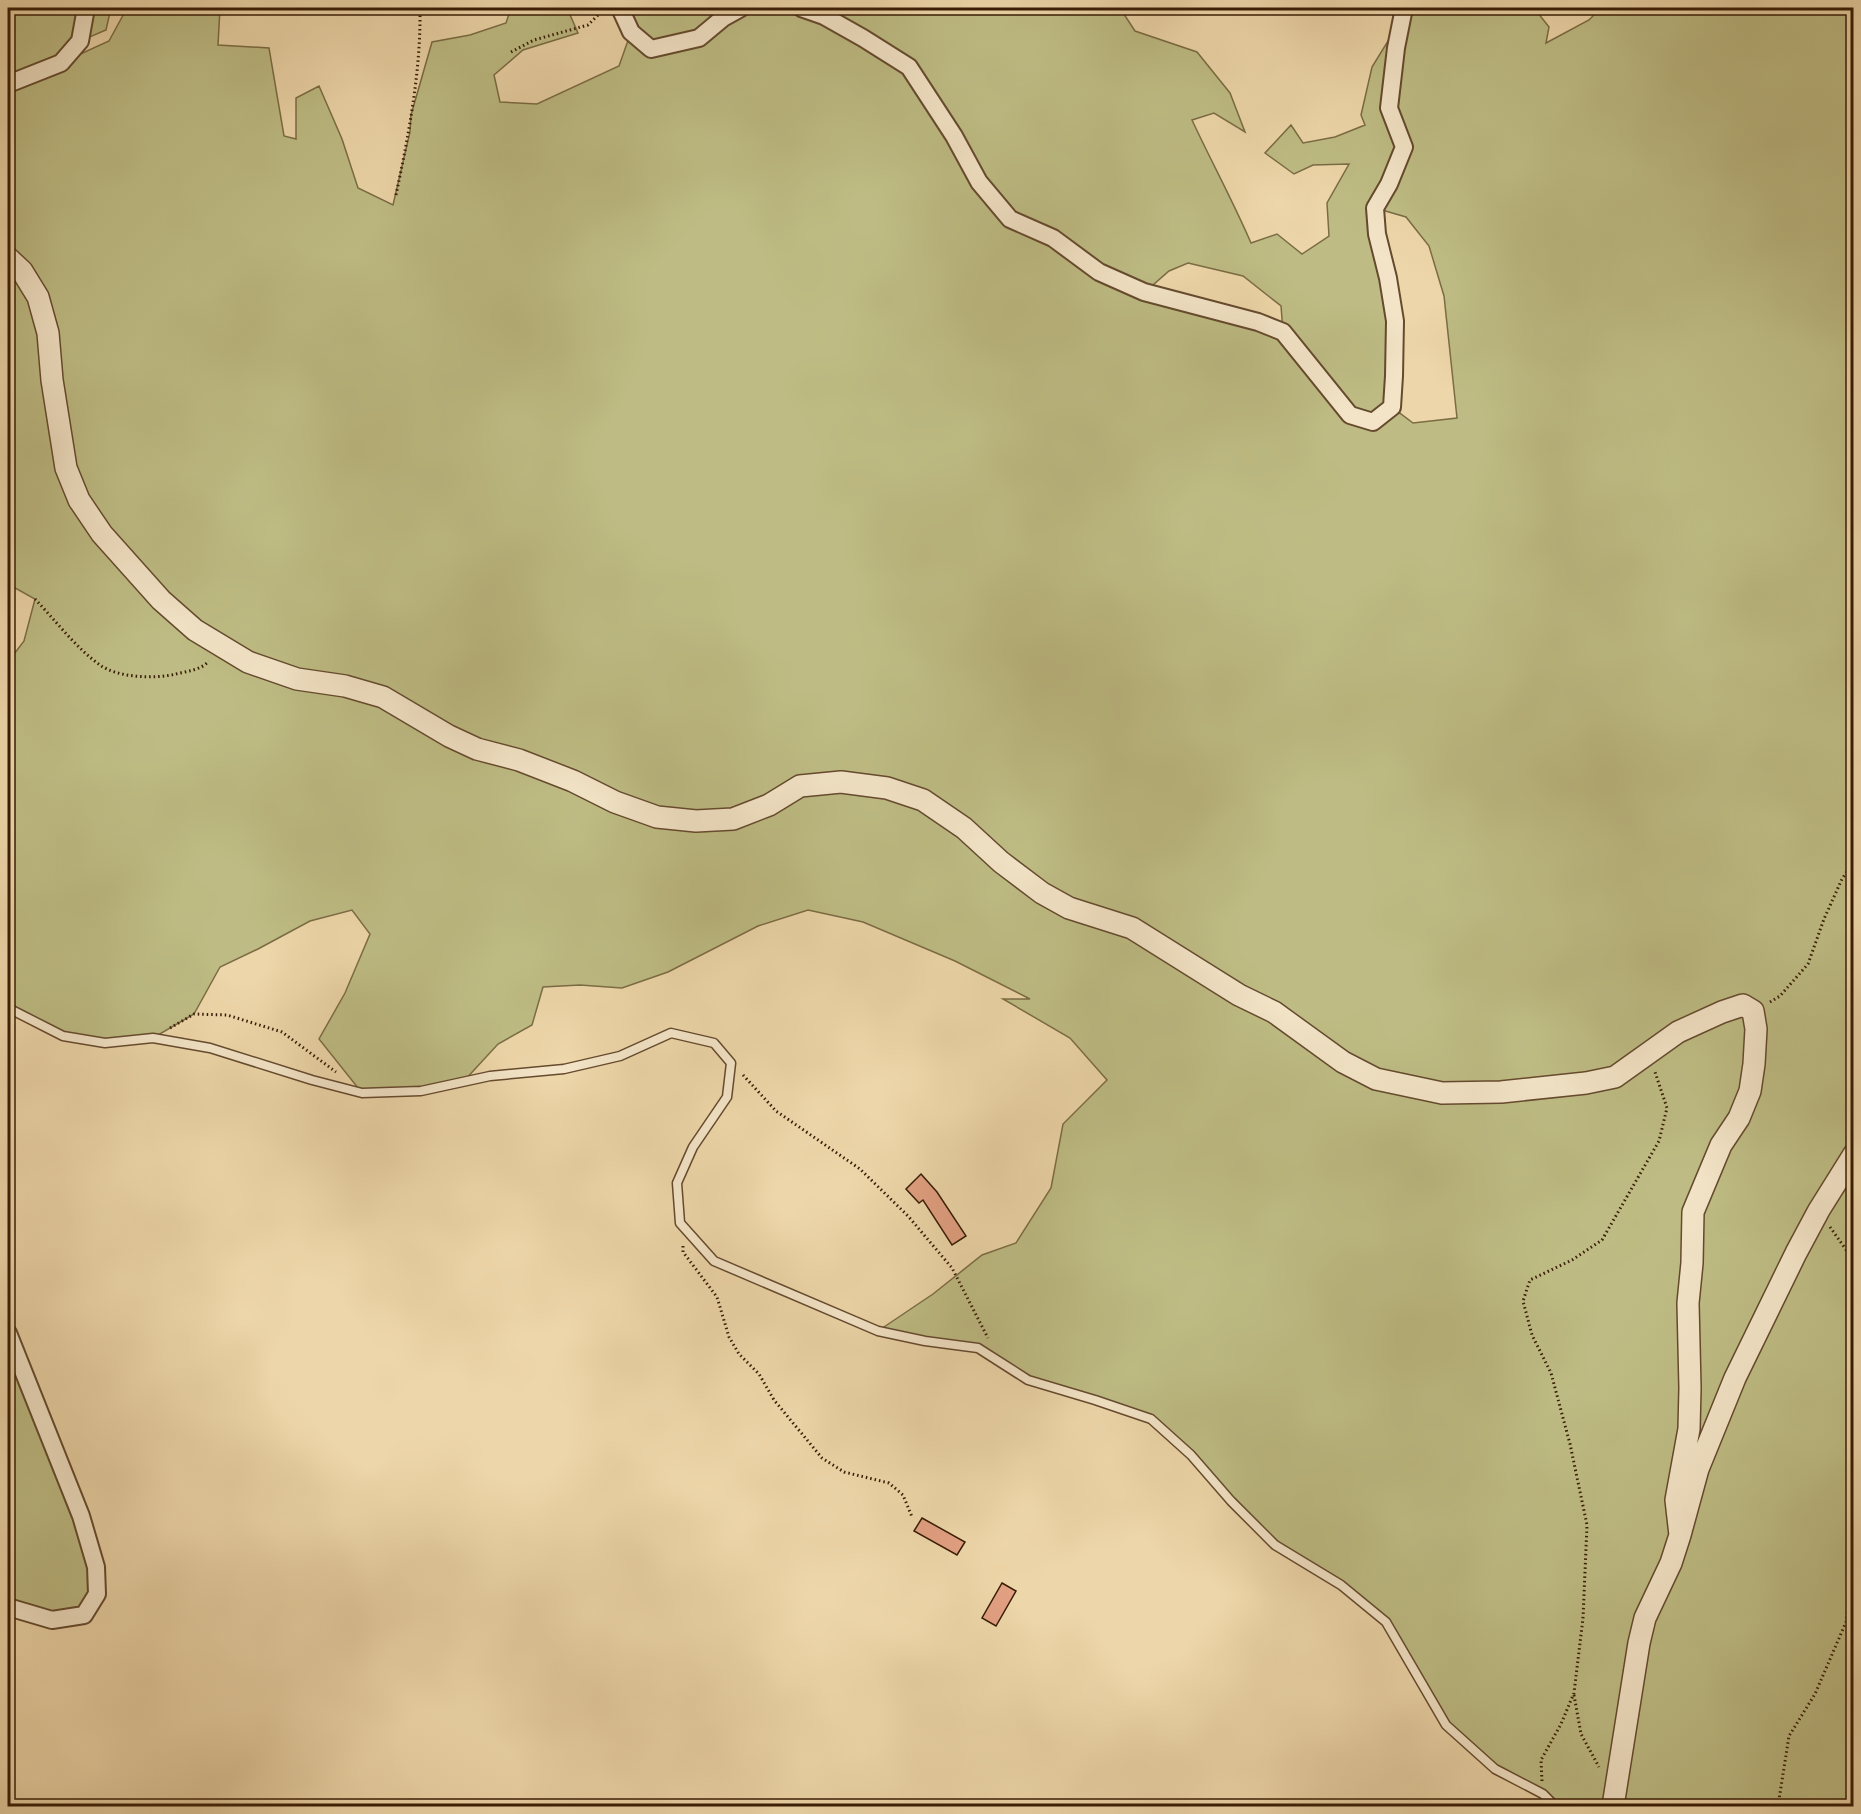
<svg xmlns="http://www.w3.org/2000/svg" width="1861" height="1814" viewBox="0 0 1861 1814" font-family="Cardo,serif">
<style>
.green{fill:#bebc84;stroke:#7b6c44;stroke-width:1.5;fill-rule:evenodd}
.building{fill:#e2a082;stroke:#381c05;stroke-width:1.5}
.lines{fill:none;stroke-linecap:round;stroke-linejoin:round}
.service-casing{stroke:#654a2e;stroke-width:11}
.minor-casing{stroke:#654a2e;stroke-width:20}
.tertiary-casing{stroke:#654a2e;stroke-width:24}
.path{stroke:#381c05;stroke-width:3;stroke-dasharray:1.5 3;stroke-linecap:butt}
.service{stroke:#f3e4c7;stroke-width:8}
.minor{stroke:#f3e4c7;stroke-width:16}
.tertiary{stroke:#f3e4c7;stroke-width:21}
</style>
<rect width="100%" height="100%" fill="#edd6a9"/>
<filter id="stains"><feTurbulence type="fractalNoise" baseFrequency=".00333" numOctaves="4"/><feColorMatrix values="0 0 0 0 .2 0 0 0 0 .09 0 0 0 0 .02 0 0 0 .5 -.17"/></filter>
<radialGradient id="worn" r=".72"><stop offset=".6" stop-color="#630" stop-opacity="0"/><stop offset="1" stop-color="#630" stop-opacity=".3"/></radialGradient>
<path class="green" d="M 8,8 L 111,8 L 106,30 L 80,41 L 63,62 L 109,41 L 127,8 L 220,8 L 218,45 L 269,48 L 284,136 L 296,139 L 296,98 L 319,86 L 342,139 L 358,188 L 393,205 L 410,132 L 411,115 L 432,42 L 470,35 L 506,23 L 511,8 L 567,8 L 578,33 L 523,50 L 494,75 L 500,102 L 537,104 L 619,66 L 631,32 L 623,8 L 1120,8 L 1135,31 L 1197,52 L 1230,93 L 1245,132 L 1214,113 L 1192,120 C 1211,161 1233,201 1251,243 L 1277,234 L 1302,254 L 1329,236 L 1327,203 L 1349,164 L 1313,165 L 1294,174 L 1265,153 L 1291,125 L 1303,143 L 1335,137 L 1365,125 L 1361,115 L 1372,67 L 1401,20 L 1404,8 L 1534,8 L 1549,27 L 1546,43 L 1589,20 L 1601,8 L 1853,8 L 1853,1806 L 1555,1806 L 1543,1794 L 1495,1769 L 1446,1725 L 1386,1622 L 1341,1585 L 1275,1545 L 1151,1419 L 1028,1380 L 978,1348 L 878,1331 L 933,1294 L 982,1255 L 1016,1243 L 1051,1188 L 1063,1124 L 1107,1080 L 1070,1038 L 1003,999 L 1030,999 L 955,961 L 863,922 L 808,910 L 758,926 L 668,972 L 622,988 L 580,985 L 543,987 L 532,1025 L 498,1044 L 463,1082 L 421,1091 L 362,1093 L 319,1039 L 345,993 L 370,934 L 352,910 L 310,921 L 258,949 L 220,967 L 194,1014 L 153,1038 L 105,1043 L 63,1036 L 8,1008 L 8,662 L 24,641 L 35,599 L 8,584 ZM 1375,208 L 1406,217 L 1429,246 L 1444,296 L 1457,418 L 1413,423 L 1392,407 L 1388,278 ZM 1188,263 L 1243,276 L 1281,306 L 1283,332 L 1145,292 L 1169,271 Z
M 8,1333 L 96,1567 L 84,1615 L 8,1607 Z"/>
<path class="building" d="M 921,1174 L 937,1192 L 966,1236 L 952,1245 L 923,1200 L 919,1203 L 906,1189 Z
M 922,1518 L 965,1542 L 957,1555 L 914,1531 Z
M 1002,1583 L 1016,1591 L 996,1626 L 982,1618 Z"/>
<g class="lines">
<defs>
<path id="service" d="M 8,1008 L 63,1036 L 105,1043 L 153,1038 L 210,1048 L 312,1080 L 362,1093 L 421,1091 L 490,1076 L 564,1069 L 620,1056 L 671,1033 L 714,1043 L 731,1063 L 727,1097 L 693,1147 L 677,1183 L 680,1223 L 714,1261 L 878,1331 L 925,1341 L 978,1348 L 1028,1380 L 1095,1400 L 1151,1419 L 1191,1455 L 1231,1501 L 1275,1545 L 1341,1585 L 1386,1622 L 1446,1725 L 1495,1769 L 1543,1794 L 1555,1806"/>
<path id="minor" d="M 620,8 L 631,32 L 651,49 L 699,38 L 723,18 L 741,8
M 801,8 L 824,16 L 863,38 L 909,67 L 954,136 L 979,182 L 1010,219 L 1053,238 L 1099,272 L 1144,292 L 1258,322 L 1283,332 L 1350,415 L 1373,422 L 1392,407 L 1394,376 L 1395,321 L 1388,278 L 1377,234 L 1375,208 L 1389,184 L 1404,147 L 1389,108 L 1396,48 L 1404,8
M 8,84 L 61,63 L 80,41 L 86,8
M 8,1333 L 81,1516 L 96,1567 L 97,1594 L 84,1615 L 52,1620 L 8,1607"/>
<path id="tertiary" d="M 8,258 L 22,271 L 38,297 L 48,333 L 52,380 L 66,468 L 79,500 L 102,534 L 161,600 L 195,630 L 248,662 L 297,679 L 345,686 L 383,697 L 449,736 L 477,749 L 519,760 L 573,781 L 615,802 L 657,817 L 696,821 L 733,819 L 769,805 L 800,786 L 841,782 L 887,788 L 923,800 L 964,828 L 1001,862 L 1042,893 L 1069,908 L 1132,928 L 1239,995 L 1274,1012 L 1343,1062 L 1376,1079 L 1442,1093 L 1501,1092 L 1586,1083 L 1615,1077 L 1678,1032 L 1722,1012 L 1743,1005 L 1753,1011 L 1756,1029 L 1754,1064 L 1750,1091 L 1739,1118 L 1721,1145 L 1693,1212 L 1692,1263 L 1688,1303 L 1690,1388 L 1689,1429 L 1676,1500 L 1680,1535
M 1613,1806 L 1639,1643 L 1645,1618 L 1671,1563 L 1680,1535 L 1698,1469 L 1735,1378 L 1796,1253 L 1819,1210 L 1854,1154"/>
</defs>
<use href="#service" class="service-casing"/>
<use href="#minor" class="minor-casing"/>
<use href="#tertiary" class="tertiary-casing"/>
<path class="path" d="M 511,52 L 534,40 L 588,25 L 604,9
M 396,195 C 409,133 421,70 420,8
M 35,599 C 55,620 76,648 100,665 C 118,678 155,679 176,674 C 188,671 201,670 209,661
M 1770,1002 L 1780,996 L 1808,964 L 1824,919 L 1842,879 L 1854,861
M 170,1028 L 194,1014 L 227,1015 L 282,1032 L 336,1072
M 743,1075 L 776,1111 L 860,1169 L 908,1216 L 952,1268 L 988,1338
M 1830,1227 L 1854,1261
M 683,1246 L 683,1252 L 717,1297 L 729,1337 L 739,1354 L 759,1374 L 774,1400 L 822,1458 L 844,1472 L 889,1483 L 903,1495 L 912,1517
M 1854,1355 L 1851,1404 L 1854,1462
M 1846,1622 L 1854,1623
M 1574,1695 L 1581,1734 L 1599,1767
M 1542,1781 L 1541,1760 L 1561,1724 L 1574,1693 L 1583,1618 L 1587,1525 L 1570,1444 L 1551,1373 L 1532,1335 L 1523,1301 L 1530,1280 L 1572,1260 L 1602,1240 L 1659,1141 L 1667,1108 L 1655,1072
M 1778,1806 L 1789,1736 L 1815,1694 L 1846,1622 L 1854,1554"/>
<use href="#service" class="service"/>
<use href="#minor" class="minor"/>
<use href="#tertiary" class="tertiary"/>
</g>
<rect width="1861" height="1814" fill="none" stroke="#edd6a9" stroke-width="30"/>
<rect x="9" y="9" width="1843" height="1796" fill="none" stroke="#381c05" stroke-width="3"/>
<rect x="15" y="15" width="1831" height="1784" fill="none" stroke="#381c05" stroke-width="1.5"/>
<rect width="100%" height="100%" filter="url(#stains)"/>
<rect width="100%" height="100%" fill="url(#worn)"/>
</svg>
